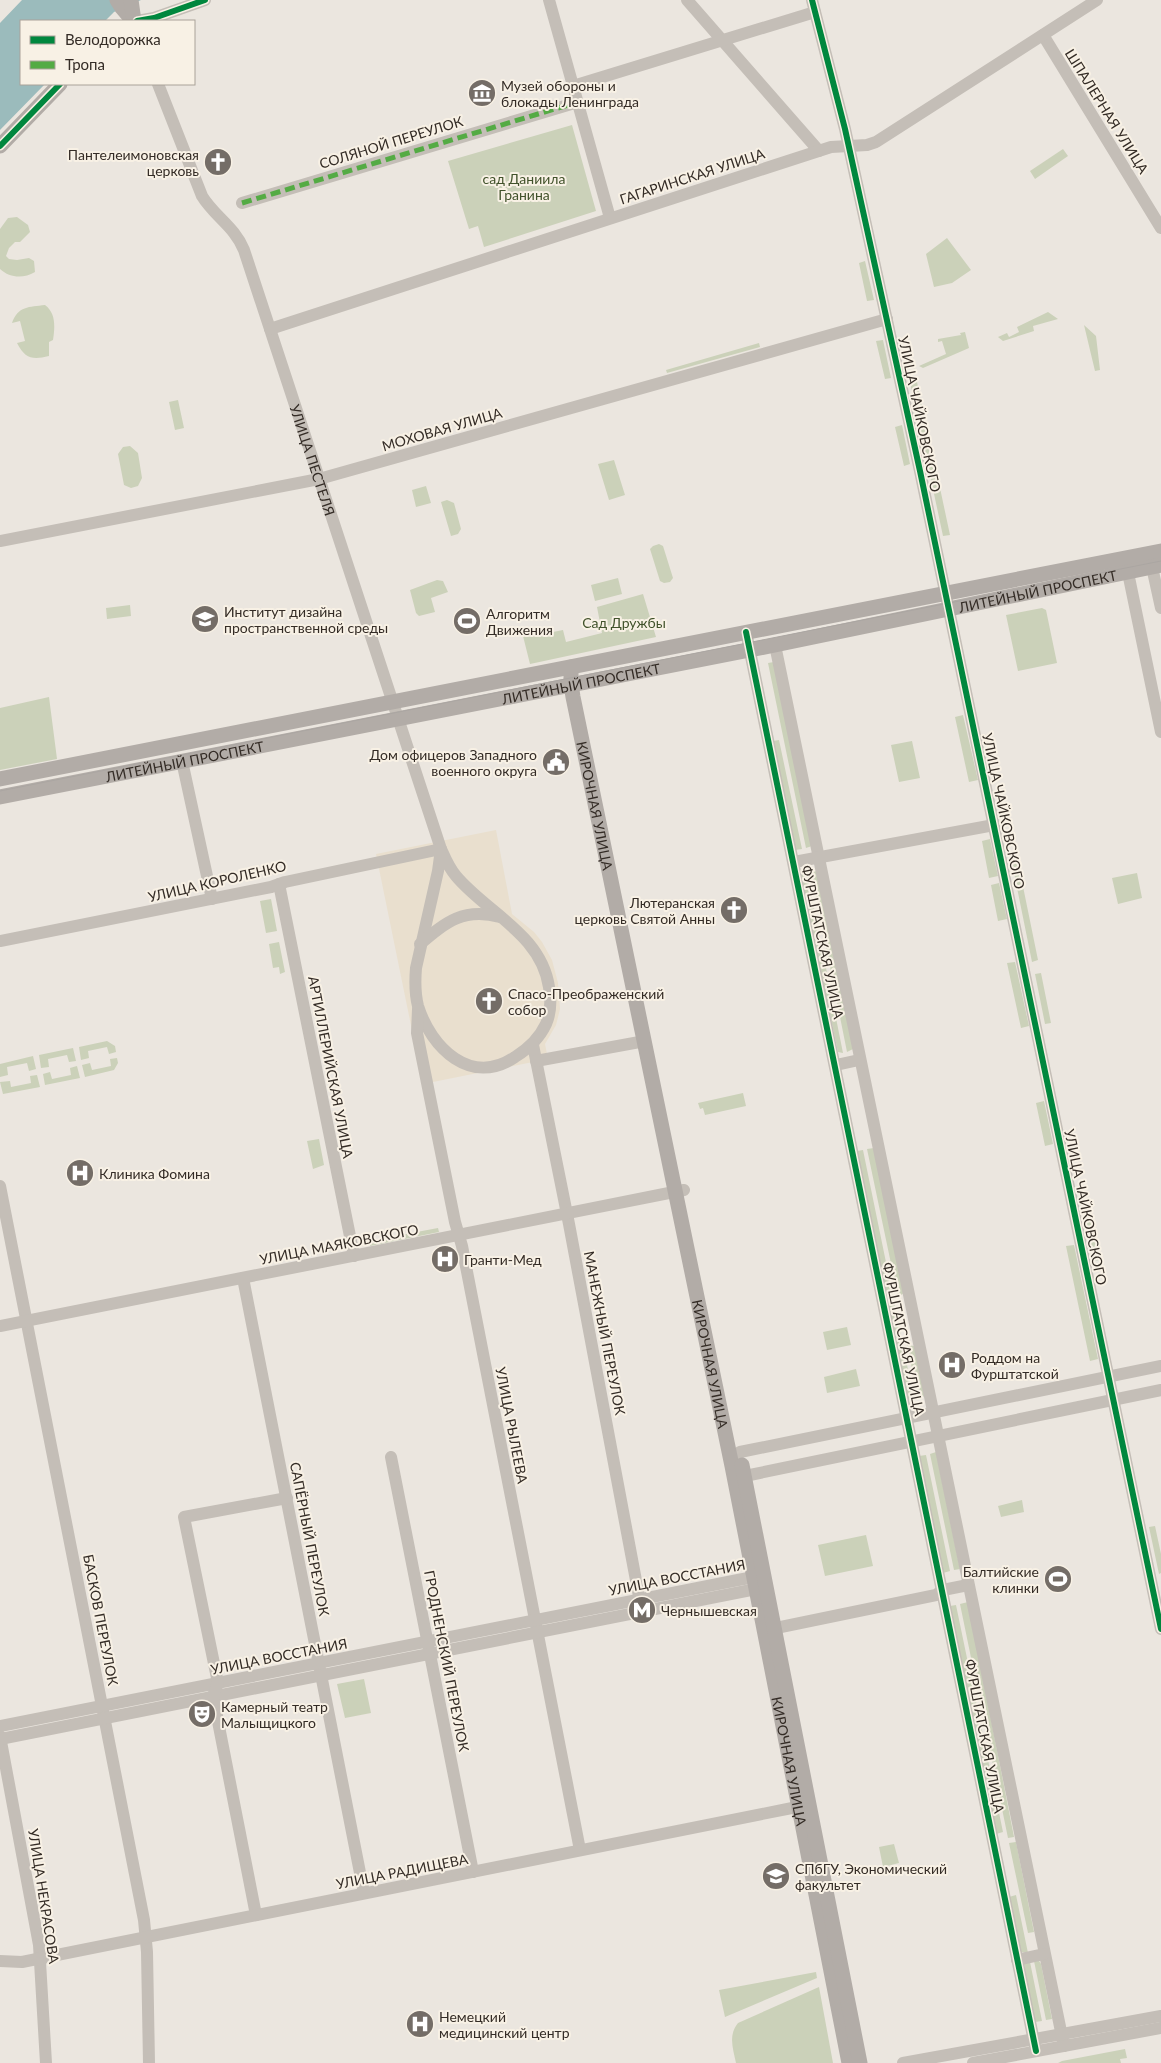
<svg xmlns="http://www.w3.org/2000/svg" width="1161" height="2063" viewBox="0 0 1161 2063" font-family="Lato,sans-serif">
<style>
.green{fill:#cbd1b9}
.plaza{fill:#e9dfce}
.water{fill:#9bbbbc}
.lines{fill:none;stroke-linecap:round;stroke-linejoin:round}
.minor{stroke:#c4beb7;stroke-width:12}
.major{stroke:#b2aca7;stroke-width:15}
.tram{stroke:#aba6a2;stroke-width:1}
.quiet{stroke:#54ab44;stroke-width:5;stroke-dasharray:10 5;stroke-linecap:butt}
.cycleway-casing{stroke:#f8f1e5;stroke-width:9}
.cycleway{stroke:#00873e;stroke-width:6}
.labels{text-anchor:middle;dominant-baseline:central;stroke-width:4;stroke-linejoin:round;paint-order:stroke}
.poi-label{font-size:14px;fill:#342c26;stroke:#f8f1e5;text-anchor:start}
.street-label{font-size:14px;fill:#342c26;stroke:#f8f1e5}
.park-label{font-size:14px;fill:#41522b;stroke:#f8f1e5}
</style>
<rect width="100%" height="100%" fill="#ebe6df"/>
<path class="green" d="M 572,125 L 596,211 L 484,247 L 478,226 L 469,229 L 448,161 Z
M 1063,149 L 1068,156 L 1035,179 L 1030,171 Z
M 17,217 L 28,225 L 30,232 L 20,242 L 15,242 L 9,248 L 6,256 L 9,259 L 17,260 L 29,258 L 34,261 L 35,272 C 23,279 10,278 0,269 L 0,229 L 8,218 Z
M 947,238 L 971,270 L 952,283 L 934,287 L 926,254 Z
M 865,261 L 874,300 L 867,301 L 859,263 Z
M 45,305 C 56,313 55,327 53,340 L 49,342 L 49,356 C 33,360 25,359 17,343 L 25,341 L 20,321 L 12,323 C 18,306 29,307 45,305 Z
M 1048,312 L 1058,319 L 1033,326 L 1034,331 L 1003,341 L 998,337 L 1007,333 L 1009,337 L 1019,332 L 1017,327 Z
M 1084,325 L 1096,336 L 1100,370 L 1095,371 Z
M 965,332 L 969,348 L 923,368 L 919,366 L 946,354 L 942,341 L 938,342 L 938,339 L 961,335 L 960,333 Z
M 883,340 L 891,378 L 885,379 L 876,341 Z
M 759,343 L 760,347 L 667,373 L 666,370 Z
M 917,382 L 928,434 L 922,436 L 910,383 Z
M 178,400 L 184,428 L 175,430 L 169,402 Z
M 902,425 L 910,464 L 904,466 L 895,427 Z
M 930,441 L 950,535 L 943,536 L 923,442 Z
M 130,446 L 138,453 L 142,478 L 138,486 L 131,488 L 124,485 L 118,454 L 123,447 Z
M 614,460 L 625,495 L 609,500 L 598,464 Z
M 426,486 L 431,503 L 416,507 L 412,490 Z
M 447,500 L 454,503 L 461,529 L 458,534 L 451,536 L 441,502 Z
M 659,544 L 663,546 L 673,578 L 670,582 L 664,583 L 660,581 L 650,549 L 653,546 Z
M 618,578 L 622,594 L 595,601 L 591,585 Z
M 437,580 L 443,581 L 448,592 L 431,598 L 435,612 L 419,616 L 416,613 L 410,590 Z
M 643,594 L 656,637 L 530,664 L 523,636 L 546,631 L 548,633 L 563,630 L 566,642 L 602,633 L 597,607 Z
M 130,605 L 131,616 L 107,619 L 106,608 Z
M 1042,608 L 1046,610 L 1057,663 L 1018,671 L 1006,615 Z
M 774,662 L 812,846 L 806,848 L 768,663 Z
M 49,697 L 57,759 L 0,770 L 0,708 Z
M 963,715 L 978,780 L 969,782 L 955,717 Z
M 779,740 L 802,849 L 795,850 L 773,741 Z
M 912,741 L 920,778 L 899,782 L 891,745 Z
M 990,839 L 998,876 L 989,878 L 982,841 Z
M 1018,862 L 1038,960 L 1032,962 L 1012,863 Z
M 817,871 L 853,1049 L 847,1052 L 811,872 Z
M 807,873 L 843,1053 L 838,1052 L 800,874 Z
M 1137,873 L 1142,898 L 1118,904 L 1112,878 Z
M 999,883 L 1007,919 L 998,921 L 991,885 Z
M 271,899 L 277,931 L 266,933 L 260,901 Z
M 279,942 L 285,972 L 280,974 L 279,967 L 273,968 L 269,944 Z
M 1015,962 L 1029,1026 L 1021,1028 L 1007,963 Z
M 1041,973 L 1051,1023 L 1045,1024 L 1035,974 Z
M 107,1041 L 115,1046 L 116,1052 L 109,1054 L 107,1047 L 88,1051 L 89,1058 L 81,1060 L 79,1047 Z
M 73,1048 L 76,1061 L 69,1062 L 67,1055 L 48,1059 L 49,1067 L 41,1068 L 39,1055 Z
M 33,1056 L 36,1069 L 29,1071 L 27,1063 L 7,1067 L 8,1075 L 0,1077 L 0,1064 Z
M 117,1058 L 118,1063 L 114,1070 L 85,1077 L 82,1065 L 90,1063 L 92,1070 L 111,1066 L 110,1059 Z
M 77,1066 L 80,1078 L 45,1085 L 43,1074 L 50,1072 L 52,1079 L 71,1075 L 70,1068 Z
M 37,1075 L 40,1087 L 3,1094 L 0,1082 L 10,1081 L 11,1087 L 31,1083 L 30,1076 Z
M 743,1093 L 746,1106 L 705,1115 L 703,1108 L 700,1109 L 698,1103 Z
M 1044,1101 L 1053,1144 L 1045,1146 L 1036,1103 Z
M 319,1139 L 324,1165 L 313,1169 L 307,1141 Z
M 874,1148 L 904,1293 L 898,1297 L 867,1149 Z
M 863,1150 L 914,1399 L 908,1400 L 857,1151 Z
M 1090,1209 L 1100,1260 L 1094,1261 L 1084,1211 Z
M 438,1228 L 439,1232 L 370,1246 L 369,1241 Z
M 1074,1245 L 1098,1359 L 1090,1361 L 1066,1246 Z
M 847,1327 L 851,1345 L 827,1350 L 823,1332 Z
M 907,1345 L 914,1346 L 925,1396 L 918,1398 Z
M 856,1369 L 860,1386 L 827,1393 L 824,1377 Z
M 936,1452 L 960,1569 L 954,1570 L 930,1454 Z
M 926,1455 L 950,1571 L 943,1573 L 919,1456 Z
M 1022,1500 L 1024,1512 L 1001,1517 L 998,1506 Z
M 1155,1526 L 1161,1554 L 1161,1573 L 1159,1574 L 1149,1527 Z
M 866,1535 L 873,1566 L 825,1576 L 818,1545 Z
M 968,1602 L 1014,1837 L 1008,1838 L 960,1604 Z
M 956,1605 L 1003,1832 L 996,1834 L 950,1606 Z
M 364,1679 L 371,1713 L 345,1718 L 337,1684 Z
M 1016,1842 L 1034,1932 L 1028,1933 L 1009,1843 Z
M 894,1844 L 899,1863 L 883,1867 L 879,1847 Z
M 1016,1895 L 1028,1953 L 1021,1952 L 1009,1897 Z
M 1034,1961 L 1039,1961 L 1041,1964 L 1052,2019 L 1046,2020 Z
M 1030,1962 L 1042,2021 L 1035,2022 L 1024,1964 Z
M 816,1972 L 817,1978 L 725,2017 L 719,1990 Z
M 819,1987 L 833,2063 L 736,2063 C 733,2049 728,2035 738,2023 Z
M 1125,2049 L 1127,2058 L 1120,2059 L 1121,2063 L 1058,2063 L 1062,2061 Z"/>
<path class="plaza" d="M 496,830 L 512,914 L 534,932 L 542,942 L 552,960 L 558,983 L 560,1009 L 556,1025 L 545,1044 L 548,1059 L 423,1084 L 376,854 Z"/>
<path class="water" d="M 22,0 L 141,0 L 114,12 L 105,21 L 21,21 L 21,84 L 45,84 L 0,130 L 0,23 Z"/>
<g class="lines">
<g class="minor">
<path d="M 549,0 L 610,218"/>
<path d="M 687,0 L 819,151"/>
<path d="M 812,0 L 845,129 L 920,471 L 1161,1629"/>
<path d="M 137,21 L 154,18 L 205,0"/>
<path d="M 1043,35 L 1161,228"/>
<path id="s1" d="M 158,84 L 202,196 C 214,216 235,227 244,250 L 441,849 C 445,858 449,868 456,876 C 487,913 541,934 549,987 C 551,999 551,1013 546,1024 C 539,1039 528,1049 515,1057 C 471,1087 431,1048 418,1006 C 415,994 415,980 416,968 L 438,871 L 441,849"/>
<path d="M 573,86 L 815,12"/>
<path d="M 242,203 L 578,102"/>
<path d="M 270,329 L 831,147 L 867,145 L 876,142 L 1097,0"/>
<path d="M 0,541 L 319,479 L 887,319"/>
<path d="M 1126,563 L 1161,732"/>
<path d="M 1152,567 L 1161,608"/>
<path d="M 746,632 L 1036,2051"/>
<path d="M 775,645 L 1064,2046"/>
<path d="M 182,761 L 212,899"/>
<path d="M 794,862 L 994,825"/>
<path d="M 279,884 L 354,1256"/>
<path d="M 0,941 L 271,887 L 285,882 L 441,849"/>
<path d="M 420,944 C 446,922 464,907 500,917"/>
<path d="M 418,1009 L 417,1033 L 455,1222 L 462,1246 L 580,1850"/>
<path d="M 533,1045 L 569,1224 L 641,1607"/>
<path d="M 536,1061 L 645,1041"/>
<path d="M 836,1065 L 859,1060"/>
<path d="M 0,1186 L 144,1920 L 147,1952 L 149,2063"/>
<path d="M 243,1278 L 364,1893"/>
<path d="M 0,1326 L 684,1190"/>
<path d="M 1161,1366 L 740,1452 L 732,1466 L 745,1476 L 1161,1390"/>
<path d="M 391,1457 L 473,1872"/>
<path d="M 776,1628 L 936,1595 L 943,1590 L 968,1585"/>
<path d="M 0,1726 L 738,1580 L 754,1577 L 762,1579"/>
<path d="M 0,1736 L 39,1945 L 46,2063"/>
<path d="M 0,1739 L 756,1589 L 762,1584"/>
<path d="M 256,1915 L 213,1696 L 218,1683 L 184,1517 L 287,1498"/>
<path d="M 1017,1960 L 1044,1954"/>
<path d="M 0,1961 L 22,1962 L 807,1805"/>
<path d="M 903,2063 L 1161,2016"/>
<path d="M 973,2063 L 1161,2028"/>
</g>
<g class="major">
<path d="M 117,0 L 122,8 L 133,21"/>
<path d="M 131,0 L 134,21"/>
<path d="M 0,146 L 60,84"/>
<path id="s2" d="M 571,667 L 571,684 L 573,697 L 732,1466 L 849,2063"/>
<path d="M 0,779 L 1161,551"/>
<path id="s3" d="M 0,797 L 775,645 L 1161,565"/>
<path d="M 742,1465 L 860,2063"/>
</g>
<path class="tram" d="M 0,791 L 1161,561"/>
<path class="quiet" d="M 242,203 L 578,102"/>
<defs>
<path id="cycleway" d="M 812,0 L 845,129 L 920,471 L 1161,1629
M 137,21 L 154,18 L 205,0
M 0,146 L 60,84
M 746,632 L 1036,2051"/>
</defs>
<use href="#cycleway" class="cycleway-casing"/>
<use href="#cycleway" class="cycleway"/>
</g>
<defs>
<symbol id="museum-disc" viewBox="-11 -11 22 22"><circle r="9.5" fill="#746d67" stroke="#f8f1e5"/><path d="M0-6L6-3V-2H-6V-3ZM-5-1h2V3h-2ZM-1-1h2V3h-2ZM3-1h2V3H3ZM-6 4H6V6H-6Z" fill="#fff"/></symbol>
<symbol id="church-disc" viewBox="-11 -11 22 22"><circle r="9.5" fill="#746d67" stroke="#f8f1e5"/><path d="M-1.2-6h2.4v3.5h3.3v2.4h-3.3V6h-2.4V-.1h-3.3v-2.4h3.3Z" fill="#fff"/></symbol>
<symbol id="university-disc" viewBox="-11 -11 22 22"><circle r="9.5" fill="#746d67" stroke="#f8f1e5"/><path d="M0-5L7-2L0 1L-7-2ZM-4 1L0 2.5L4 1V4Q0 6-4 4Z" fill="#fff"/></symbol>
<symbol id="stadium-disc" viewBox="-11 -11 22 22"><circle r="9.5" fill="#746d67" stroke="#f8f1e5"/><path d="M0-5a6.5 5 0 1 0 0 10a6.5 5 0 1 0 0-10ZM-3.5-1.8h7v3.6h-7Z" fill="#fff"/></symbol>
<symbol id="civic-disc" viewBox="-11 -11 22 22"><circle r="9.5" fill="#746d67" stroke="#f8f1e5"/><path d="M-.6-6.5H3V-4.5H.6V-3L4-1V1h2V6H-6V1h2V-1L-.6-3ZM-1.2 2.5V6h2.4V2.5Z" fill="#fff"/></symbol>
<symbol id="hospital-disc" viewBox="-11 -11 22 22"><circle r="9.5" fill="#746d67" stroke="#f8f1e5"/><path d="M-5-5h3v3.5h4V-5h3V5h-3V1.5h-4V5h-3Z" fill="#fff"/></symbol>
<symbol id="metro-disc" viewBox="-11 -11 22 22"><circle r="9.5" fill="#746d67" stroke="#f8f1e5"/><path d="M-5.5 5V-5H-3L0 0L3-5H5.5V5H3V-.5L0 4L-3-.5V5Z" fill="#fff"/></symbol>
<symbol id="theatre-disc" viewBox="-11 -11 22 22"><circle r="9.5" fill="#746d67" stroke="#f8f1e5"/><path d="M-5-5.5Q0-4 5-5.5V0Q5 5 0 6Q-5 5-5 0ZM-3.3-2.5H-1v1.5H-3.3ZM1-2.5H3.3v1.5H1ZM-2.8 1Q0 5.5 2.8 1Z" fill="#fff"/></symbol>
</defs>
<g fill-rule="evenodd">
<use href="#museum-disc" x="466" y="77" width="32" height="32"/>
<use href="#church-disc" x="202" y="146" width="32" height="32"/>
<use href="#university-disc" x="189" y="603" width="32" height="32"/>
<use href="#stadium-disc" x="451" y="605" width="32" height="32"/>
<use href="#civic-disc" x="540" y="746" width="32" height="32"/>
<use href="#church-disc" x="718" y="894" width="32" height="32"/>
<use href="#church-disc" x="473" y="985" width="32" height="32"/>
<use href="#hospital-disc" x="64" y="1157" width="32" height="32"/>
<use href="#hospital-disc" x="429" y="1243" width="32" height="32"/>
<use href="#hospital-disc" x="936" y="1349" width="32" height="32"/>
<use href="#stadium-disc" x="1042" y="1563" width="32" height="32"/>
<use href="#metro-disc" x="626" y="1594" width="32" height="32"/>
<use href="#theatre-disc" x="186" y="1698" width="32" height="32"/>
<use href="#university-disc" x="760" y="1860" width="32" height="32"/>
<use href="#hospital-disc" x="404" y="2008" width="32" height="32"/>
</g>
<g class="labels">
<g class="poi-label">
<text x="501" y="85">Музей обороны и<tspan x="501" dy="16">блокады Ленинграда</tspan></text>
<text x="199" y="154" text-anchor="end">Пантелеимоновская<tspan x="199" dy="16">церковь</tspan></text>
<text x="224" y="611">Институт дизайна<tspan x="224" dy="16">пространственной среды</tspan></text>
<text x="486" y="613">Алгоритм<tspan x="486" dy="16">Движения</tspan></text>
<text x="537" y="754" text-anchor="end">Дом офицеров Западного<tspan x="537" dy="16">военного округа</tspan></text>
<text x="715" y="902" text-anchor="end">Лютеранская<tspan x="715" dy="16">церковь Святой Анны</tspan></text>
<text x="508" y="993">Спасо-Преображенский<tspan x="508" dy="16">собор</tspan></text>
<text x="99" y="1173">Клиника Фомина</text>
<text x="464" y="1259">Гранти-Мед</text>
<text x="971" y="1357">Роддом на<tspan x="971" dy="16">Фурштатской</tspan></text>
<text x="1039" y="1571" text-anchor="end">Балтийские<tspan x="1039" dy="16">клинки</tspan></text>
<text x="661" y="1610">Чернышевская</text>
<text x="221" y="1706">Камерный театр<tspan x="221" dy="16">Малыщицкого</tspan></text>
<text x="795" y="1868">СПбГУ, Экономический<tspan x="795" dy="16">факультет</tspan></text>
<text x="439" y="2016">Немецкий<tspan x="439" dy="16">медицинский центр</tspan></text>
</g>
<g class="street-label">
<text transform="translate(1107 111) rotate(58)">ШПАЛЕРНАЯ УЛИЦА</text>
<text transform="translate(391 142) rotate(-17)">СОЛЯНОЙ ПЕРЕУЛОК</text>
<text transform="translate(692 176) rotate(-18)">ГАГАРИНСКАЯ УЛИЦА</text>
<text transform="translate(920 414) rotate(78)">УЛИЦА ЧАЙКОВСКОГО</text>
<text transform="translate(442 429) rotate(-16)">МОХОВАЯ УЛИЦА</text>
<text stroke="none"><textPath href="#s1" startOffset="410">УЛИЦА ПЕСТЕЛЯ</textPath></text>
<text stroke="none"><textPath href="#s3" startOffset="1058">ЛИТЕЙНЫЙ ПРОСПЕКТ</textPath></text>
<text stroke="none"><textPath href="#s3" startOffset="592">ЛИТЕЙНЫЙ ПРОСПЕКТ</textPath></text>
<text stroke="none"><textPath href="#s3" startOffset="188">ЛИТЕЙНЫЙ ПРОСПЕКТ</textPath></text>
<text stroke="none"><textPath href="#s2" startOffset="141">КИРОЧНАЯ УЛИЦА</textPath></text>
<text transform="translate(1004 811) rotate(78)">УЛИЦА ЧАЙКОВСКОГО</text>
<text transform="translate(217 881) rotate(-13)">УЛИЦА КОРОЛЕНКО</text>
<text transform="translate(823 942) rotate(78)">ФУРШТАТСКАЯ УЛИЦА</text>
<text transform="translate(331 1067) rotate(79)">АРТИЛЛЕРИЙСКАЯ УЛИЦА</text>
<text transform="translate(1086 1207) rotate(78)">УЛИЦА ЧАЙКОВСКОГО</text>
<text transform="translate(339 1244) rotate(-11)">УЛИЦА МАЯКОВСКОГО</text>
<text transform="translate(605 1333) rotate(79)">МАНЕЖНЫЙ ПЕРЕУЛОК</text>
<text transform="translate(904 1339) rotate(78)">ФУРШТАТСКАЯ УЛИЦА</text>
<text stroke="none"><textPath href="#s2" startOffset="711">КИРОЧНАЯ УЛИЦА</textPath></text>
<text transform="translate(512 1425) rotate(79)">УЛИЦА РЫЛЕЕВА</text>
<text transform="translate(310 1539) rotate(79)">САПЁРНЫЙ ПЕРЕУЛОК</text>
<text transform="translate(677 1577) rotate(-11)">УЛИЦА ВОССТАНИЯ</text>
<text transform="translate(101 1620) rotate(79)">БАСКОВ ПЕРЕУЛОК</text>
<text transform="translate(279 1656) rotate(-11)">УЛИЦА ВОССТАНИЯ</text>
<text transform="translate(447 1661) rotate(79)">ГРОДНЕНСКИЙ ПЕРЕУЛОК</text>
<text transform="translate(985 1736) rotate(79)">ФУРШТАТСКАЯ УЛИЦА</text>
<text stroke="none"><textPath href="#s2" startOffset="1116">КИРОЧНАЯ УЛИЦА</textPath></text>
<text transform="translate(402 1871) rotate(-11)">УЛИЦА РАДИЩЕВА</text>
<text transform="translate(44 1896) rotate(81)">УЛИЦА НЕКРАСОВА</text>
</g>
<g class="park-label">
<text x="524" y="178">сад Даниила<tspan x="524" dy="16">Гранина</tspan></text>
<text x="624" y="622">Сад Дружбы</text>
</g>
</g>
<rect x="20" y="20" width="175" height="65" fill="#f8f1e5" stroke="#aaa299"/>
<rect x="30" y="36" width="25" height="8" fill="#00873e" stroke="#aaa299"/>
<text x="65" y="45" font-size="15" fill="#342c26">Велодорожка</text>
<rect x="30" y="61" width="25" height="8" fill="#54ab44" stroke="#aaa299"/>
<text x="65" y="70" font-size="15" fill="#342c26">Тропа</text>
</svg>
